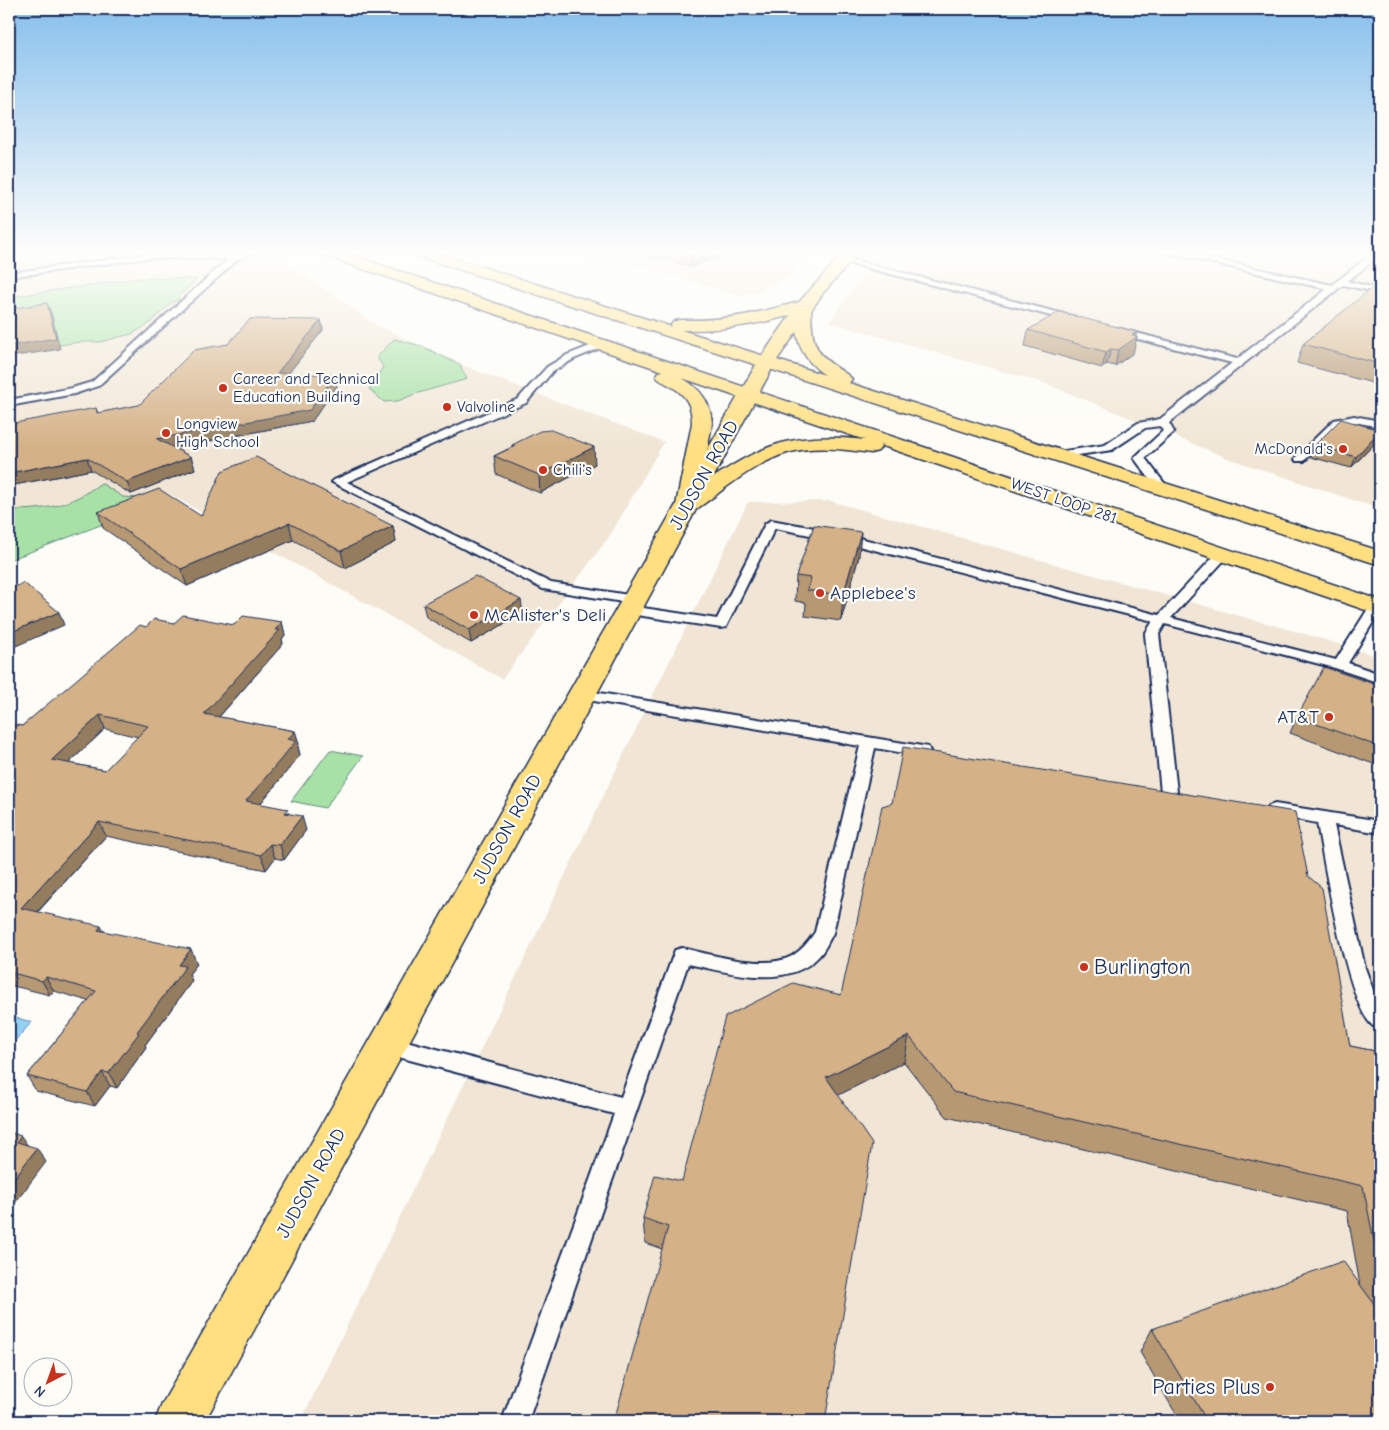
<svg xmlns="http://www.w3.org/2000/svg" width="1389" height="1430" viewBox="0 0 1389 1430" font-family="'Comic Neue',sans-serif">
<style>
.built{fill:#f1e6d5}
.green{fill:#a8e1a6;stroke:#628882}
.water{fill:#93cff3;stroke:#638fb7}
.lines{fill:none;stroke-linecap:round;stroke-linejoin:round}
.lane-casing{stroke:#1b2f5e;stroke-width:4}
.primary-casing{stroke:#1b2f5e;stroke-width:3}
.highway-casing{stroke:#1b2f5e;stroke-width:3}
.lane{fill:#fdfcf7;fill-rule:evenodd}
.primary{fill:#ffdf80;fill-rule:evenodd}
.highway{fill:#ffdf80;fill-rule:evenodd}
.wall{fill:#b69873;stroke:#1b2f5e;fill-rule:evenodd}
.shaded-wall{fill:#947c5e;stroke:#1b2f5e}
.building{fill:#d4b186;stroke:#1b2f5e;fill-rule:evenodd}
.poi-dot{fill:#c8321e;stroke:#fdfcf7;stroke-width:2}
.labels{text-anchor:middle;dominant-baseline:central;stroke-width:4.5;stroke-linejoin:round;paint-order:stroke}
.far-poi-label{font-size:16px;fill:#1b2f5e;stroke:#fdfcf7;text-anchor:start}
.far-street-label{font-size:16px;fill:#1b2f5e;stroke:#fdfcf7}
.street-label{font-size:19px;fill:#1b2f5e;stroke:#fdfcf7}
.poi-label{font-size:19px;fill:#1b2f5e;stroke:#fdfcf7;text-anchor:start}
.near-poi-label{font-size:22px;fill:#1b2f5e;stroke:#fdfcf7;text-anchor:start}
</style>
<rect width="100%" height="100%" fill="#fdfcf7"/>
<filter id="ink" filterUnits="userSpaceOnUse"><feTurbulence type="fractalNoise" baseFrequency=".02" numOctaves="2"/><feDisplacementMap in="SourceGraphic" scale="10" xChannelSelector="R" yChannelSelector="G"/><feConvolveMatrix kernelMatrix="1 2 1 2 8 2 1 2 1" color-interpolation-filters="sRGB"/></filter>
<g filter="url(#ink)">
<path class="built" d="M 9,250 L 251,250 L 288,263 L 376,325 L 477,371 L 664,442 L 609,537 L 502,679 L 169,494 L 9,554 Z
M 545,250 L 820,250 L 787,279 L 743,296 L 632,264 Z
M 888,250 L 1380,250 L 1380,509 L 1230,459 L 1047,384 L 829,322 L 864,274 Z
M 830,501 L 1319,638 L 1380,657 L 1380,1421 L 301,1421 L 609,784 L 748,502 Z"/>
<path class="green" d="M 139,278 L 197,279 L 178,297 L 180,299 L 171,303 L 149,324 L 132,334 L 100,342 L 81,342 L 59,345 L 9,319 L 9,297 Z
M 394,339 L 422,346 L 460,365 L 467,379 L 415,394 L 398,401 L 384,402 L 369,389 L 383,367 L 377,357 Z
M 101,483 L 123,497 L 166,500 L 9,560 L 9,510 C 46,510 70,506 101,483 Z
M 330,750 L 363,756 L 325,808 L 291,801 Z"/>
<path class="water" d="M 9,1016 L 32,1022 L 11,1045 L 9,1045 Z"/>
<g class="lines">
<defs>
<path id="lane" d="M 248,250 L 261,250 L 238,259 L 98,386 L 74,394 L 9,406 L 9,400 L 72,388 L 92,382 L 228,259 L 148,258 L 9,277 L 9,273 L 148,254 L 234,255 Z
M 1156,250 L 1172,250 L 1332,285 L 1377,250 L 1380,250 L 1380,256 L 1347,281 L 1380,289 L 1380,293 L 1343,285 L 1169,423 L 1174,432 L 1145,458 L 1168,488 L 1162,491 L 1158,490 L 1134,458 L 1163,431 L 1160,426 L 1145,428 L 1112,450 L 1058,458 L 1053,455 L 1058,452 L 1105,445 L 1138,423 L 1160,419 L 1232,363 L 1114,333 L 1114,329 L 1117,328 L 1237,359 L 1327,289 Z
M 841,257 L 1076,317 L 1077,319 L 1070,321 L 841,261 Z
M 600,342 L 603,343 L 603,347 L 574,359 L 553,371 L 526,403 L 347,482 L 551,583 L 635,596 L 642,600 L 640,603 L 635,604 L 543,589 L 332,482 L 334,480 L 518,399 L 547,367 L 567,355 Z
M 1354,416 L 1380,421 L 1380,427 L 1354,422 L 1341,424 L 1304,461 L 1296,461 L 1295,459 L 1296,457 L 1334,420 Z
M 771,520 L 836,532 L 1159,615 L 1219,551 L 1227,551 L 1229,554 L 1227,557 L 1171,618 L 1336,660 L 1371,604 L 1380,604 L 1380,611 L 1348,663 L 1380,674 L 1380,683 L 1335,668 L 1165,624 L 1159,634 L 1177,792 L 1175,796 L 1169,798 L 1163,796 L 1161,792 L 1145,634 L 1153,621 L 835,540 L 775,528 L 726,627 L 721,628 L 630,614 L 623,610 L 630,606 L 717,619 L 765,524 Z
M 581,690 L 922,746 L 928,747 L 930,751 L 928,755 L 922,756 L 875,748 L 833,933 C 829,940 825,950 819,956 C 787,991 727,972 688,964 L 528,1421 L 502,1421 L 614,1114 L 387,1054 L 380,1051 L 377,1045 L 380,1039 L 387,1036 L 621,1097 L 675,950 L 682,948 C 710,954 765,971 792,956 C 802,950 809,941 815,932 L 860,746 L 576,698 L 574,695 L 576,692 Z
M 1275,804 L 1380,821 L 1380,833 L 1334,825 L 1365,968 L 1376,998 L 1380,1004 L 1380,1028 C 1380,1028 1374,1026 1373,1026 C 1347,1005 1324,861 1317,823 L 1269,814 L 1267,810 L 1269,806 Z"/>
<path id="primary" d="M 846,250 L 861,250 L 823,293 L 775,363 L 205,1421 L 155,1421 L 162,1404 L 757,363 L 801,300 Z"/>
<path id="highway" d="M 314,250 L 336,250 L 1380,600 L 1380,615 L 880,445 L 881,447 L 878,451 L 871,453 C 844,449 813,445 787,453 C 752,464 724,490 695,510 L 687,511 L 679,510 L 676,505 L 692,423 C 692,404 685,394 669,385 C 664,382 659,381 656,376 L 659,372 L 663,371 L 316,253 ZM 682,378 L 865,440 C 791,431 760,445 701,486 L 712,423 C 711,402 700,388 682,378 Z
M 406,250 L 428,250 L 672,327 L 671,325 L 673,322 L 679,320 C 727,321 757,313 803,301 L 809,303 L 811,306 C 812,332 810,349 833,365 C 839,370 847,373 852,379 L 849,383 L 1380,551 L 1380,565 L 408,253 ZM 795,314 C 795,341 802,359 825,375 L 681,330 C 720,331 757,325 795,314 Z"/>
</defs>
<use href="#lane" class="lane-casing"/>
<use href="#primary" class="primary-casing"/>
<use href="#highway" class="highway-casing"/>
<use href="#lane" class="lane"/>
<use href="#primary" class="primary"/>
<use href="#highway" class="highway"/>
</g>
<path class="wall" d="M 625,250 L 735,250 L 691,267 L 658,257 L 654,259 Z
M 1380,283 L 1380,385 L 1297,363 L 1303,344 Z
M 321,320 L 323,330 L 288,373 L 337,386 L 312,421 L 174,448 L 191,457 L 195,469 L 131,494 L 91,470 L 9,486 L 96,408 L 98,413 L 139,405 L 228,344 Z
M 1028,330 L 1135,337 L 1137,337 L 1133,353 L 1115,366 L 1107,364 L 1102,368 L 1025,346 Z
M 1380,430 L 1376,442 L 1351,468 L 1311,457 L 1315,445 Z
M 512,445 L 595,464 L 540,493 L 496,474 L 494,456 L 512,447 Z
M 98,512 L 201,516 L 393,526 L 396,542 L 345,568 L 293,540 L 187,586 L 103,528 Z
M 859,556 L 841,621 L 805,616 L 806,603 L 795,601 L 796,576 Z
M 423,604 L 523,613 L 471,643 L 426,617 Z
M 282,622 L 285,635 L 282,639 L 283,644 L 219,717 L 295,731 L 299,744 L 298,747 L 300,755 L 260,804 L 289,813 L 306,830 L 284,860 L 275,858 L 266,870 L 106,836 L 38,912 L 104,931 L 197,964 L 189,974 L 192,981 L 145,1045 L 146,1047 L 117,1088 L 110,1086 L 95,1106 L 36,1091 L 27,1076 L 88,1001 L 54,991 L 50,995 L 9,985 L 9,724 L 22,726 L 146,627 L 174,623 L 234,625 ZM 105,729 L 138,737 L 105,770 L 69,763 Z
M 1380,686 L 1380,763 L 1379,766 L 1290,733 L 1297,717 Z
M 1308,876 L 1350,1046 L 1380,1052 L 1380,1421 L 1180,1421 L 1140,1352 L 1152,1329 L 1360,1285 L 1347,1211 L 947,1117 L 904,1062 L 838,1095 L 662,1249 L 645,1243 L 643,1218 L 682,1181 L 841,995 Z"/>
<path class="shaded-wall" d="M 653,250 L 658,250 L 658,257 L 654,259 Z
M 701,250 L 735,250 L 691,267 L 691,254 Z
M 47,303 L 51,313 L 60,349 L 9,357 L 9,346 Z
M 321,320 L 323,330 L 280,384 L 277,373 Z
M 1137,332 L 1135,339 L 1137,337 L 1133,353 L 1115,366 L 1118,350 L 1132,335 Z
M 1111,349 L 1107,364 L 1102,368 L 1106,352 Z
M 335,375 L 337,386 L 312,421 L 160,450 L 157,439 Z
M 1380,430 L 1376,442 L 1351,468 L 1356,457 Z
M 594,447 L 595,464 L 540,493 L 539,475 Z
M 191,457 L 195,469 L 131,494 L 127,482 Z
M 87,458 L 91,470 L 9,486 L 9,473 Z
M 289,523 L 293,540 L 187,586 L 181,569 Z
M 393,526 L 396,542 L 345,568 L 341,551 Z
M 861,532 L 859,556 L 841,621 L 843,596 Z
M 521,600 L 523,613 L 471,643 L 469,630 Z
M 59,612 L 64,625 L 9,649 L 9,633 Z
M 282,622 L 285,635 L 282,639 L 283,644 L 209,728 L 204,714 Z
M 100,715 L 105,729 L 58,773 L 52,760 Z
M 295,731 L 299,744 L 298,747 L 300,755 L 251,815 L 246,801 L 288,739 Z
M 302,816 L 306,830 L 284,860 L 280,845 Z
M 99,822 L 106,836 L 28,922 L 21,908 Z
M 270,844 L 275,858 L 266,870 L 261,855 Z
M 101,926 L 108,940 L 98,930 Z
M 191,949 L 197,964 L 189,974 L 192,981 L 145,1045 L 146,1047 L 117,1088 L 109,1073 L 137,1032 L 179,965 Z
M 46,977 L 54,991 L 50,995 L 42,981 Z
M 909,1036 L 904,1062 L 823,1103 L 826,1077 Z
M 102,1072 L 110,1086 L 95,1106 L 87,1092 Z
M 21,1136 L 31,1150 L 17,1142 Z
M 37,1148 L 46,1162 L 9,1211 L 9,1185 Z"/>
<path class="building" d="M 678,250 L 701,250 L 691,254 Z
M 1378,283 L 1380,283 L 1380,364 L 1303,344 Z
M 47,303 L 56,338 L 9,346 L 9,309 Z
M 1059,312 L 1137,332 L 1132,335 L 1137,337 L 1118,350 L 1111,349 L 1106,352 L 1028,330 Z
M 250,319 L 321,320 L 277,373 L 335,375 L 310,410 L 157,439 L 191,457 L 127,482 L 87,458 L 9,473 L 9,424 L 96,408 L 97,413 L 139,405 L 194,350 L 228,344 Z
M 1341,419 L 1380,430 L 1356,457 L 1315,445 Z
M 551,430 L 594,447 L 539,475 L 494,456 L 515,446 L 512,445 L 540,431 Z
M 256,457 L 393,526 L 341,551 L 289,523 L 181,569 L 98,512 L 159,489 L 201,516 L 222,471 Z
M 814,525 L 861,532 L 843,596 L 807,590 L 811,578 L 796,576 Z
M 475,576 L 521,600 L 469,630 L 423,604 Z
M 24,583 L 59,612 L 9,633 L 9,589 Z
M 183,615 L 234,625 L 243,616 L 282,622 L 275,630 L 280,630 L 204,714 L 295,731 L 288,739 L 296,741 L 246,801 L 288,809 L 285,813 L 302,816 L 280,845 L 270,844 L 261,855 L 99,822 L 21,908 L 101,926 L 98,930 L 191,949 L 179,965 L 186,966 L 137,1032 L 139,1033 L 109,1073 L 102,1072 L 87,1092 L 27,1076 L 96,991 L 46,977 L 42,981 L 9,972 L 9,724 L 22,726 L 140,625 L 146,627 L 154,619 L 174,623 ZM 100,715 L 148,726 L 105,770 L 52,760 Z
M 1324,667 L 1380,686 L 1380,747 L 1297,717 Z
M 903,747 L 1295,812 L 1308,876 L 1322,888 L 1350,1046 L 1380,1052 L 1380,1271 L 1363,1186 L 953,1092 L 909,1036 L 826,1077 L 872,1144 L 825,1421 L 614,1421 L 668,1227 L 643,1218 L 655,1175 L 682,1181 L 725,1017 L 793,983 L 841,995 L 882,806 L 892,803 Z
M 9,1132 L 21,1136 L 17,1142 L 37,1148 L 9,1185 Z
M 1343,1261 L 1380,1312 L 1380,1421 L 1207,1421 L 1152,1329 Z"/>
</g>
<linearGradient id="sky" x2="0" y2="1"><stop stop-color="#86bfec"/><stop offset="0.56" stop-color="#fefefb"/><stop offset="1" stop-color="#fefefb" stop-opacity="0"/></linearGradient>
<rect width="1389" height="450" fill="url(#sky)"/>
<g class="poi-dot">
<circle cx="223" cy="388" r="5"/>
<circle cx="447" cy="407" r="5"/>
<circle cx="166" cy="433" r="5"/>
<circle cx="1343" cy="449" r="5"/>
<circle cx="543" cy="470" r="5"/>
<circle cx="820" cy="593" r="5"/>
<circle cx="474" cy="615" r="5"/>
<circle cx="1329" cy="717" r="5"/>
<circle cx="1084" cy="967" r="5"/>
<circle cx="1270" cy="1387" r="5"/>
</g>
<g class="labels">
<g class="far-poi-label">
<text x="233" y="379">Career and Technical<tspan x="233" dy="18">Education Building</tspan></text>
<text x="457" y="407">Valvoline</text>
<text x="176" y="424">Longview<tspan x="176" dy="18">High School</tspan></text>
<text x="1333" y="449" text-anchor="end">McDonald's</text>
<text x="553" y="470">Chili's</text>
</g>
<g class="far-street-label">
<text transform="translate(1064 501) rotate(19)">WEST LOOP 281</text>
</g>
<g class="street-label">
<text transform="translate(704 475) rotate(-61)">JUDSON ROAD</text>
<text transform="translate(507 829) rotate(-61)">JUDSON ROAD</text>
<text transform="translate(311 1183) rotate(-61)">JUDSON ROAD</text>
</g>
<g class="poi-label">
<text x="830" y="593">Applebee's</text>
<text x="484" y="615">McAlister's Deli</text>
<text x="1319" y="717" text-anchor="end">AT&amp;T</text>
</g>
<g class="near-poi-label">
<text x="1094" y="967">Burlington</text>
<text x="1260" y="1387" text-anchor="end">Parties Plus</text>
</g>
</g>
<rect width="1389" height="1430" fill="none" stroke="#fdfcf7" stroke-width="30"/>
<rect x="15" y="15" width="1359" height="1400" fill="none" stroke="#1b2f5e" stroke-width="2" filter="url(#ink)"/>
<g transform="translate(48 1382) rotate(221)"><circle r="24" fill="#fdfcf7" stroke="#a3aaba"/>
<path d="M0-4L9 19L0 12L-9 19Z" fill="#c8321e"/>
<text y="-8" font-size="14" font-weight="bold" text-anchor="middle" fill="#1b2f5e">N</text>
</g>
</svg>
